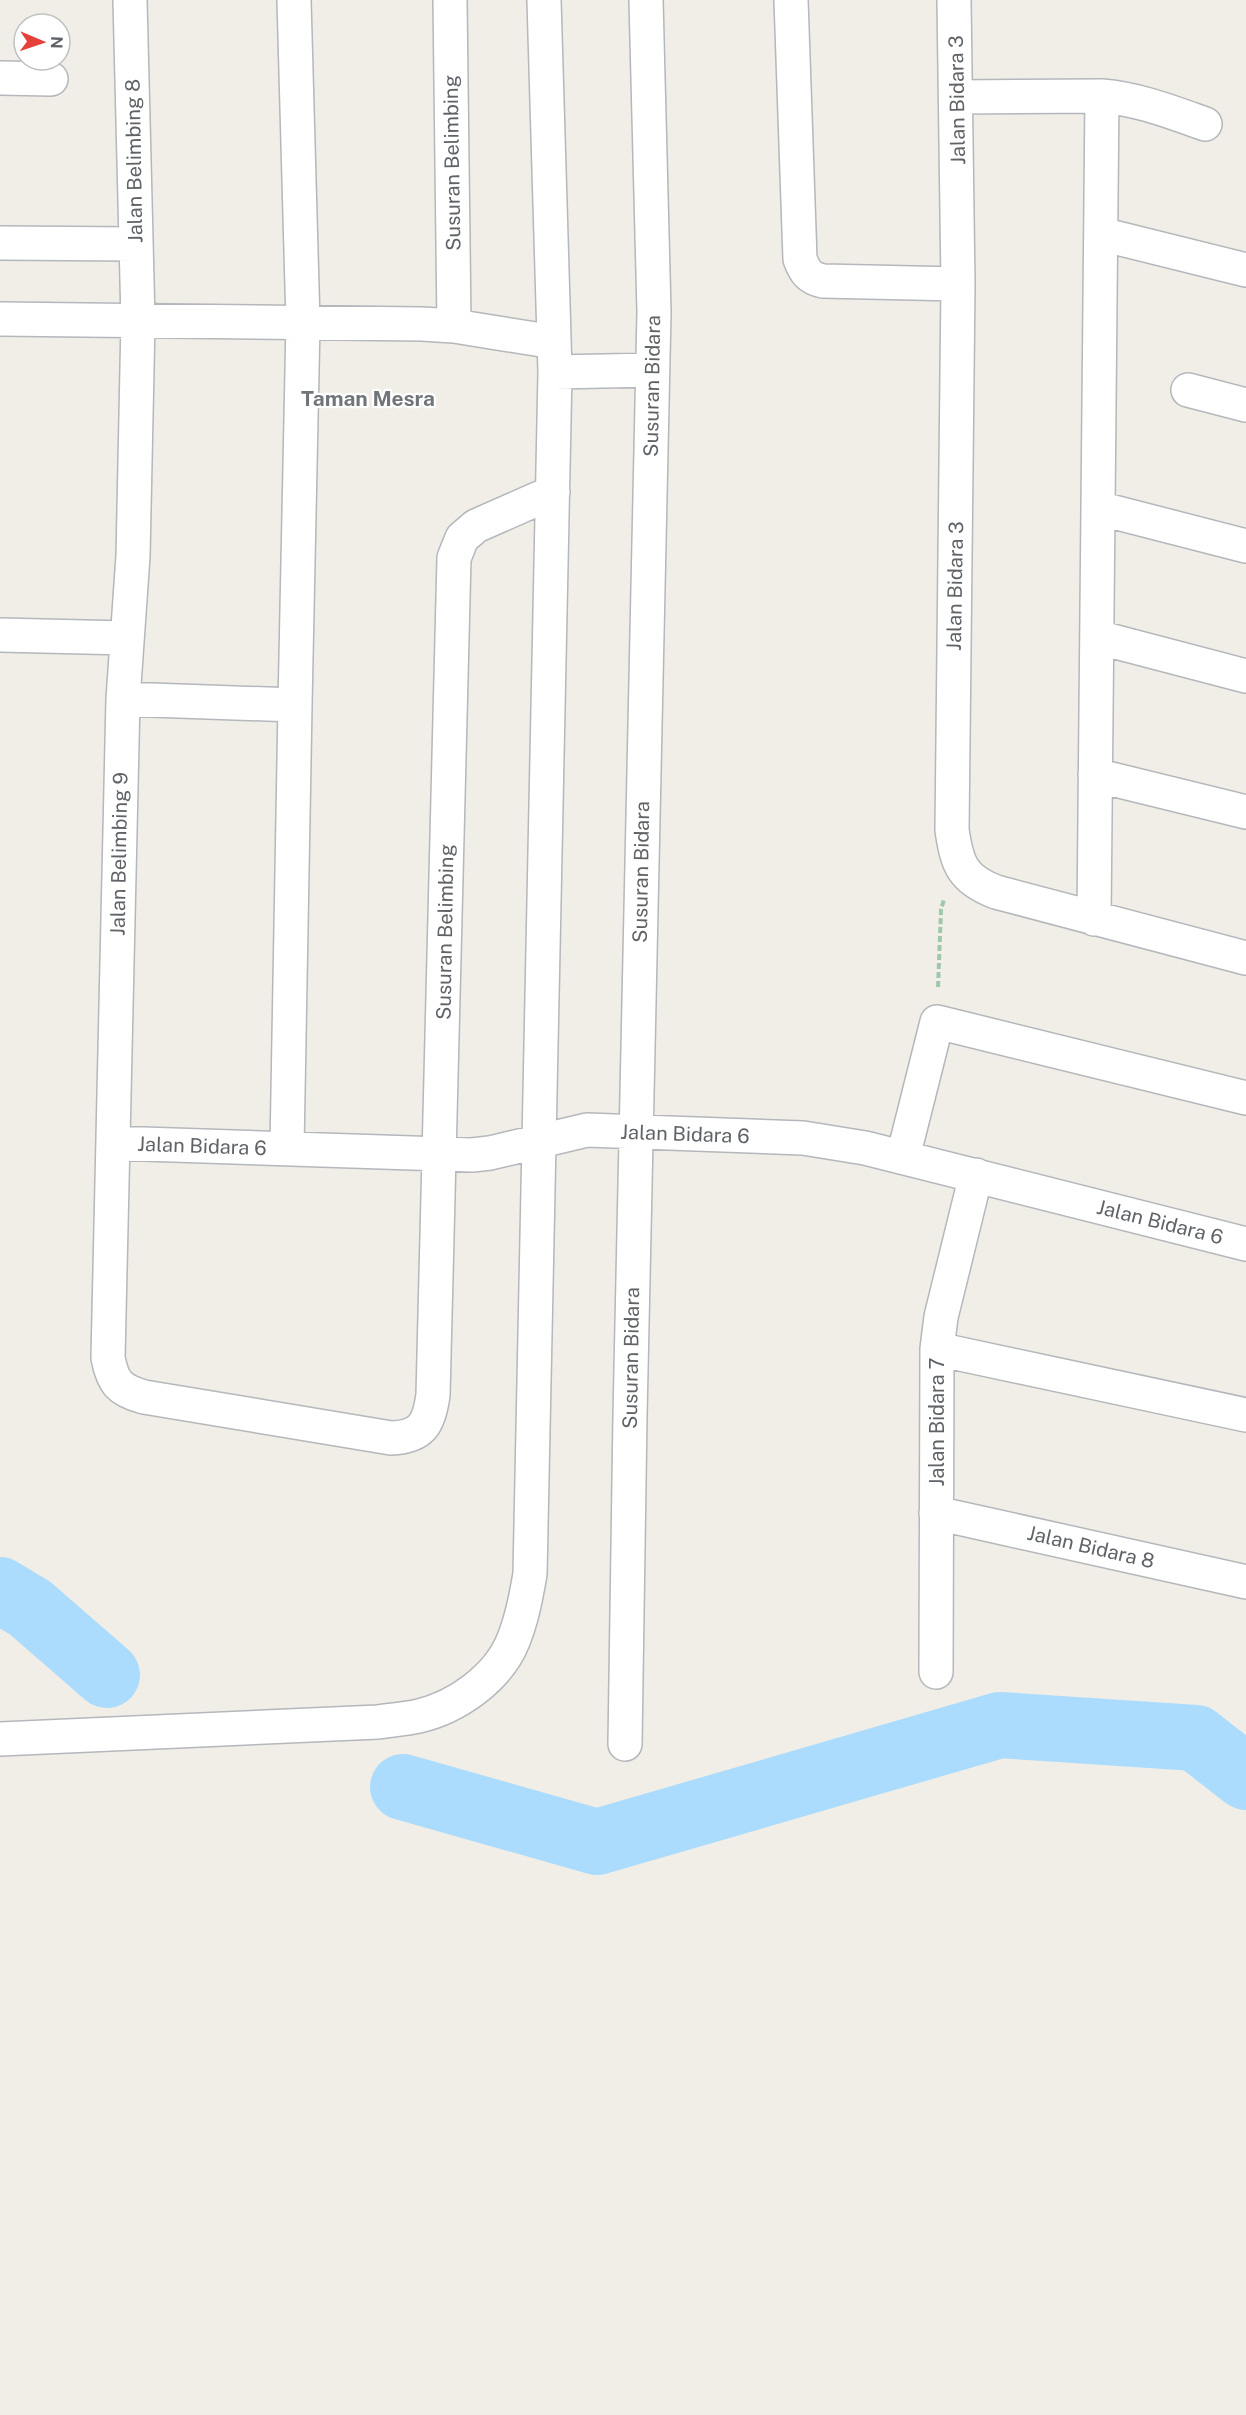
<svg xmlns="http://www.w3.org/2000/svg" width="1246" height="2415" viewBox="0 0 1246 2415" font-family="'Public Sans',sans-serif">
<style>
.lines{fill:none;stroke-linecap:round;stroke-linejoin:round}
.river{stroke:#abdcfd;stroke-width:66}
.minor-casing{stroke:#b4b7bb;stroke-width:36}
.path{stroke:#9ec8a8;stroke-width:4;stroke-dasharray:6 3;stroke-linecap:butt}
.minor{stroke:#fff;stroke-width:33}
.labels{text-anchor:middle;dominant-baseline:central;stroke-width:4.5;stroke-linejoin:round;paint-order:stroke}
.street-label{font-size:20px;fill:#5f6367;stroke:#fff}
.neighbourhood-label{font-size:21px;font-weight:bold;fill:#707579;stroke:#fff}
</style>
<rect width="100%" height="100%" fill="#f0eee7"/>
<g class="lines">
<path class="river" d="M 0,1590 L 30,1608 L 107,1675
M 403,1787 L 597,1842 L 1000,1725 L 1196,1738 L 1246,1777"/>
<defs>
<path id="minor" d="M 130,0 L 138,321 L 133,556 L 123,699 L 108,1358 C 113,1383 119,1390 144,1397 L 391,1438 C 422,1437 429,1424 433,1395 L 454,558 L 462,538 L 476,526 L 553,492
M 294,0 L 303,323 L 295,705
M 450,0 L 454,326
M 791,0 L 800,259 C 805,272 809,278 823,281 L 958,284
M 954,0 L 958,284 L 952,830 C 957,864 962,879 996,892 L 1246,958
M 0,78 L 51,79
M 957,97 L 1102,96 C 1138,99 1171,112 1205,124
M 1101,234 L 1246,270
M 0,243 L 136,244
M 0,319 L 422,324 L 454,326 L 554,342
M 555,372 L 652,370
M 1188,390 L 1246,405
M 1098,508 L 1246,546
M 0,635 L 127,638
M 1097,637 L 1246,676
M 123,699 L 295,705 L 287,1148
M 1095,775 L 1246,812
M 1094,919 L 1102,96
M 113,1143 L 472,1155 L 490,1153 L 587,1130 L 803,1138 L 865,1148 L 1246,1244
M 903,1157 L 937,1022 L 1246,1098
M 937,1349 L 1246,1415
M 936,1513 L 1246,1582
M 936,1672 L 937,1349 L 941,1317 L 976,1175
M 0,1739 L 378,1722 C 391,1720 406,1719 419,1716 C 457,1707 498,1678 513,1641 C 522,1619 526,1597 530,1574 L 555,372 L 544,0
M 625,1744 L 630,1416 L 654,312 L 646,0"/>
</defs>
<use href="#minor" class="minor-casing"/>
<path class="path" d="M 938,987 L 941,910 L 944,899"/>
<use href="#minor" class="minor"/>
</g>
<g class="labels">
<g class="street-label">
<text transform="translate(957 100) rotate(-91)">Jalan Bidara 3</text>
<text transform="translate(134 161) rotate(-91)">Jalan Belimbing 8</text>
<text transform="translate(452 163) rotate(-91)">Susuran Belimbing</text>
<text transform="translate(652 386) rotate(-89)">Susuran Bidara</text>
<text transform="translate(955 586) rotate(-89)">Jalan Bidara 3</text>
<text transform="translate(119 854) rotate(-89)">Jalan Belimbing 9</text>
<text transform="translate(641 872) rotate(-89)">Susuran Bidara</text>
<text transform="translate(445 932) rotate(-89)">Susuran Belimbing</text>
<text transform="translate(685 1134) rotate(2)">Jalan Bidara 6</text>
<text transform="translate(202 1146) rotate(2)">Jalan Bidara 6</text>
<text transform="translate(1160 1222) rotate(14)">Jalan Bidara 6</text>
<text transform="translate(631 1358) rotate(-89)">Susuran Bidara</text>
<text transform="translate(937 1422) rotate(-90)">Jalan Bidara 7</text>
<text transform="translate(1091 1547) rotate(13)">Jalan Bidara 8</text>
</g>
<g class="neighbourhood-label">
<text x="368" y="398">Taman Mesra</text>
</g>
</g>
<g transform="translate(42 42) rotate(92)"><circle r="28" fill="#ffffff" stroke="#bfc1c2" stroke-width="1.5"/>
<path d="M0-4.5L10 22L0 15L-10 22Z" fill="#e54039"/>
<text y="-9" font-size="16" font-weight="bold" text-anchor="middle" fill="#5f6367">N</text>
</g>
</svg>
